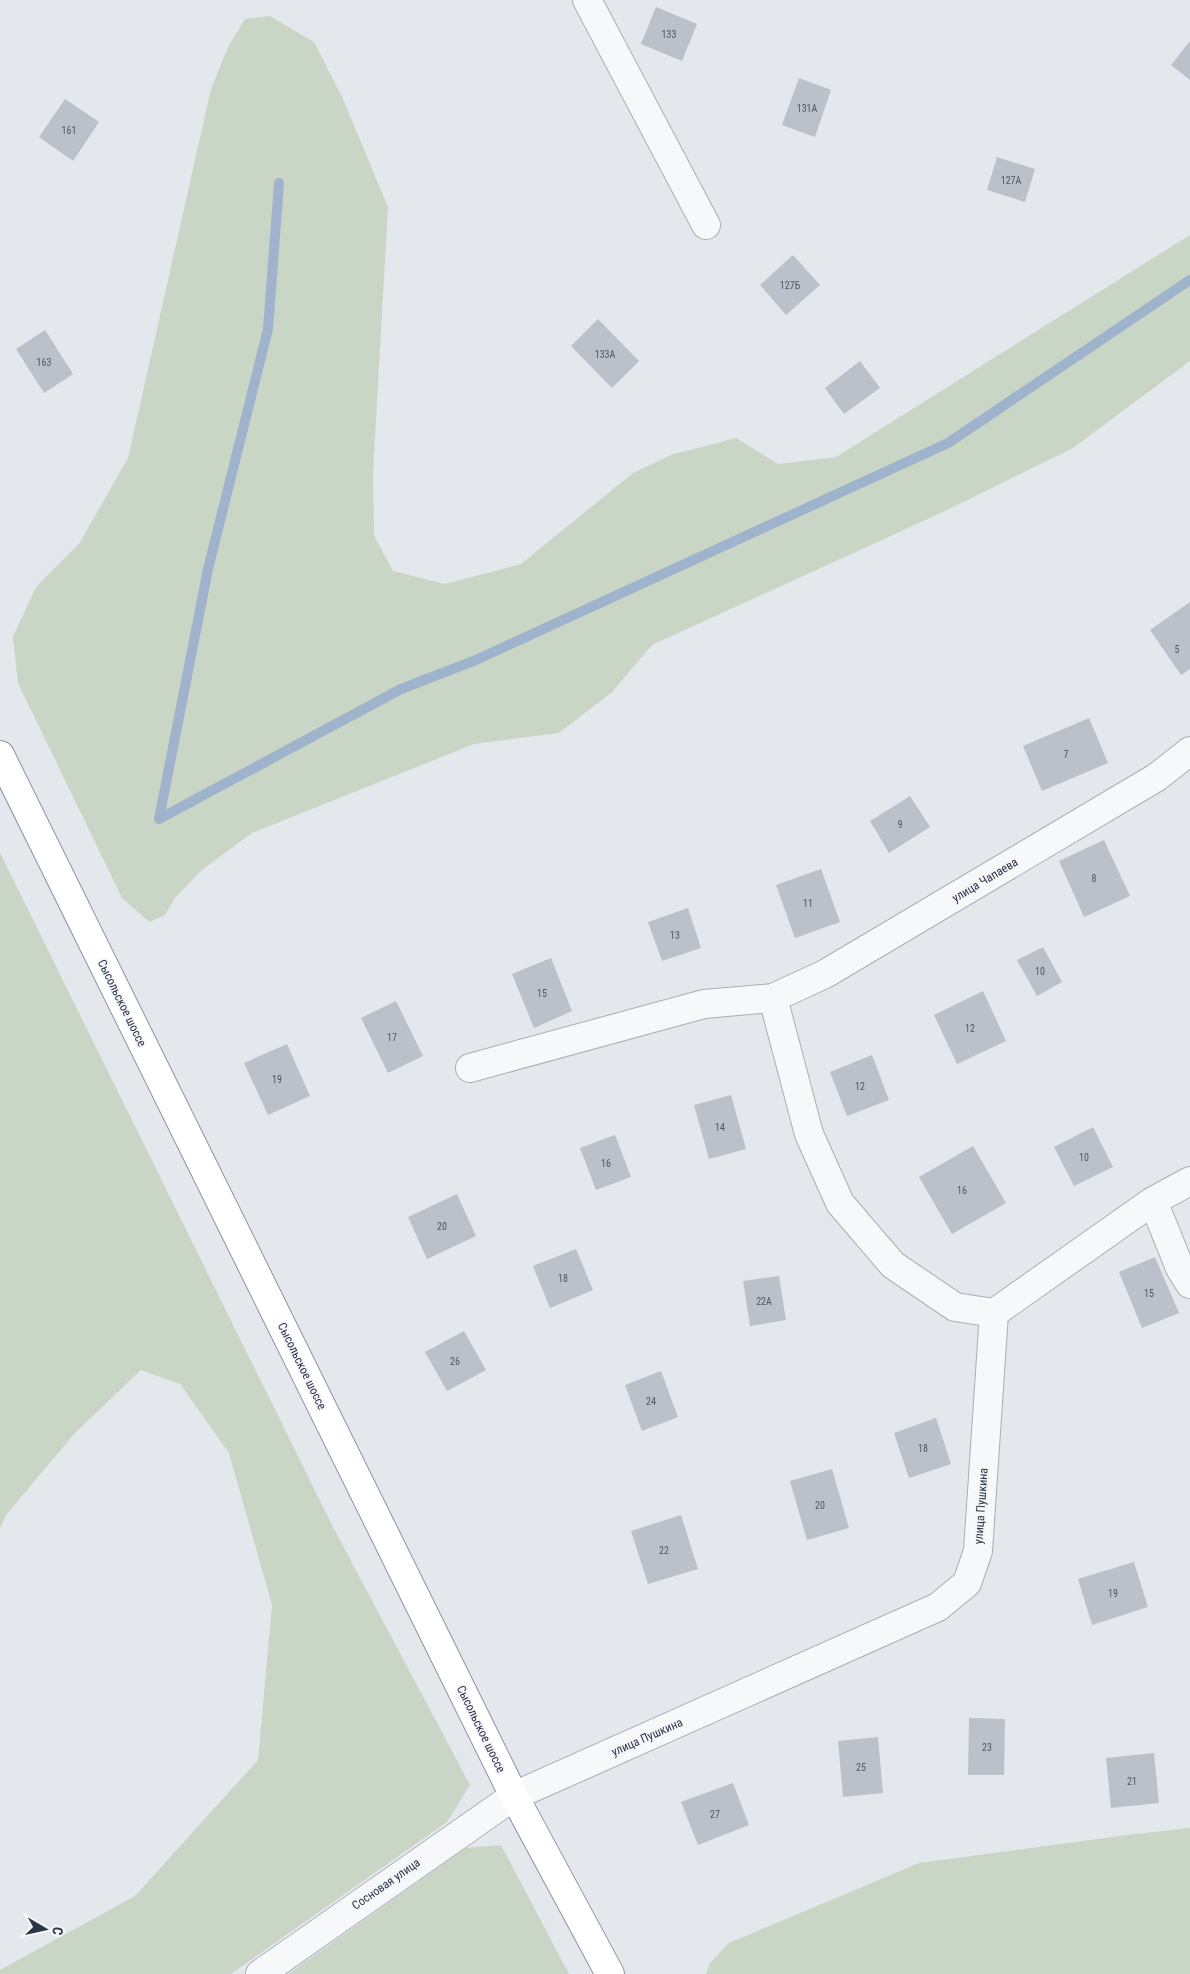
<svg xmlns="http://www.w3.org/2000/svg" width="1190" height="1974" viewBox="0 0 1190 1974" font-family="'Roboto Condensed',sans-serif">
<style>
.green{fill:#c9d6c5}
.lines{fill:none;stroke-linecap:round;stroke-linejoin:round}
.stream{stroke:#9fb4cc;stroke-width:10}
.building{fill:#bbc0ca}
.minor-casing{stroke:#a9aeb7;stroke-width:30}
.highway-casing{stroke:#8b94a3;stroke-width:30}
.minor{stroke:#f7f8fa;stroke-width:28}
.highway{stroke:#fff;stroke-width:28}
.labels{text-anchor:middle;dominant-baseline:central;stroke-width:4;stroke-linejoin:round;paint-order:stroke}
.number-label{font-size:10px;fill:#4f5766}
.street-label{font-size:12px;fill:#2b3445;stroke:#f4f6f9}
</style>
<rect width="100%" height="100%" fill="#e4e7ec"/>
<path class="green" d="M 270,16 L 314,42 L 343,99 L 388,207 L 373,473 L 374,535 L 393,571 L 445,584 L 521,564 L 633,473 L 671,455 L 736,438 L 778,464 L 836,457 L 1190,235 L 1190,361 L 1073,448 L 943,512 L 652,645 L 612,692 L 559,733 L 474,744 L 252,833 L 202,870 L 175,898 L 165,915 L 149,922 L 122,898 L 18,683 L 13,637 L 36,587 L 79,544 L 128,458 L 211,89 L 228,47 L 245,19 Z
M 0,853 L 333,1527 L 470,1785 L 447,1822 L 231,1974 L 0,1974 L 0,1970 L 135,1896 L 258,1760 L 272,1605 L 229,1453 L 180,1384 L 141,1370 L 75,1433 L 6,1515 L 0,1528 Z
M 1190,1828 L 1190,1974 L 706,1974 L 710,1963 L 729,1943 L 919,1863 L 1127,1835 Z
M 501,1845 L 569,1974 L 288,1974 L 466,1848 Z"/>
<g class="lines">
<path class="stream" d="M 159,819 L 401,689 L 476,660 L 948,443 L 1190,280
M 159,819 L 208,569 L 268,329 L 279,183"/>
</g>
<path class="building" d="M 656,7 L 697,24 L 682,61 L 641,44 Z
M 1190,41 L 1190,80 L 1171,65 Z
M 799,78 L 831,90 L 815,137 L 782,125 Z
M 65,99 L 99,122 L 73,161 L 39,137 Z
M 997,157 L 1035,169 L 1025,202 L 987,190 Z
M 793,255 L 820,285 L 786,315 L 760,285 Z
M 598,319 L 639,361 L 612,388 L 571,346 Z
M 45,330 L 73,374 L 44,393 L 16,349 Z
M 860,361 L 880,388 L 844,414 L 825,388 Z
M 1190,602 L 1190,669 L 1181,675 L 1150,630 Z
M 1089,718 L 1108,763 L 1042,791 L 1023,746 Z
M 910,796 L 930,827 L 889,853 L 870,821 Z
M 1104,840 L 1130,896 L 1084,917 L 1059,861 Z
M 821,869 L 840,922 L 795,938 L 776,885 Z
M 688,908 L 701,948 L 662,961 L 648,922 Z
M 1043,947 L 1062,982 L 1037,996 L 1017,960 Z
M 551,958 L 572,1011 L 534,1028 L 512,974 Z
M 983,991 L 1006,1041 L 957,1064 L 934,1015 Z
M 396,1001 L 423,1056 L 388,1073 L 361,1018 Z
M 287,1044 L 310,1096 L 268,1115 L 244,1063 Z
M 872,1055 L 889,1100 L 847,1116 L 830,1072 Z
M 731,1095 L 746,1149 L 709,1159 L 694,1105 Z
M 1093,1127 L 1113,1167 L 1074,1186 L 1054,1147 Z
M 615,1135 L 631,1177 L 596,1190 L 580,1148 Z
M 973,1146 L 1006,1203 L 952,1234 L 919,1177 Z
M 457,1194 L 476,1236 L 427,1259 L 408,1217 Z
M 576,1249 L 593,1290 L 550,1308 L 533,1266 Z
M 1155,1257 L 1179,1313 L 1142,1328 L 1119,1272 Z
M 779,1276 L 786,1320 L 750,1326 L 743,1281 Z
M 464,1331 L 486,1370 L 447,1391 L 425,1352 Z
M 661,1371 L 678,1417 L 642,1431 L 625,1385 Z
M 936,1418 L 951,1464 L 909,1478 L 894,1433 Z
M 832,1469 L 849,1528 L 807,1540 L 790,1481 Z
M 681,1515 L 698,1569 L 648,1584 L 631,1531 Z
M 1134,1562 L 1148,1607 L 1092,1625 L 1078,1579 Z
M 969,1718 L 1005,1719 L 1004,1775 L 968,1775 Z
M 878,1737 L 883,1793 L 843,1797 L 838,1741 Z
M 1154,1753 L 1159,1803 L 1111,1808 L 1106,1758 Z
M 733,1783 L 749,1825 L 698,1845 L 681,1802 Z"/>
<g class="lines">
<defs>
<path id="minor" d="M 587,0 L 706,225
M 773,998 L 809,1134 L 840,1203 L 893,1265 L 955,1307 L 994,1313
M 470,1068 L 704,1004 L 773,998 L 825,974 L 1157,777 L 1190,751
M 1153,1201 L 1180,1268 L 1190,1284
M 260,1974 L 514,1796 L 938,1607 L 967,1583 L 978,1551 L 994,1313 L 1153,1201 L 1190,1181"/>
<path id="highway" d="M 0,755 L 514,1796 L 610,1974"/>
</defs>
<use href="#minor" class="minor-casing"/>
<use href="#highway" class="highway-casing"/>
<use href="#minor" class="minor"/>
<use href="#highway" class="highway"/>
</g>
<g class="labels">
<g class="number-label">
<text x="669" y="34">133</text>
<text x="807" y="108">131А</text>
<text x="69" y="130">161</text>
<text x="1011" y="180">127А</text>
<text x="790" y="285">127Б</text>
<text x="605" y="354">133А</text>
<text x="44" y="362">163</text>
<text x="1177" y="649">5</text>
<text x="1066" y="754">7</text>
<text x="900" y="824">9</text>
<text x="1094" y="878">8</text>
<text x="808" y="903">11</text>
<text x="675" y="935">13</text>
<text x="1040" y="971">10</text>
<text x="542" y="993">15</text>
<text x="970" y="1028">12</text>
<text x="392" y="1037">17</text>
<text x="277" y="1079">19</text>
<text x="860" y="1086">12</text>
<text x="720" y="1127">14</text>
<text x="1084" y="1157">10</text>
<text x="606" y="1163">16</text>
<text x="962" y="1190">16</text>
<text x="442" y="1226">20</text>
<text x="563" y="1278">18</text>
<text x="1149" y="1293">15</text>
<text x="764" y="1301">22А</text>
<text x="455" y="1361">26</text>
<text x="651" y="1401">24</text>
<text x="923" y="1448">18</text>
<text x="820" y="1505">20</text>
<text x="664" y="1550">22</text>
<text x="1113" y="1593">19</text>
<text x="987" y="1747">23</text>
<text x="861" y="1767">25</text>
<text x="1132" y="1781">21</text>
<text x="715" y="1814">27</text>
</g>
<g class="street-label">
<text transform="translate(985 880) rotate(-31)">улица Чапаева</text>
<text transform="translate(122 1003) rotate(64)">Сысольское шоссе</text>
<text transform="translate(302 1366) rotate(64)">Сысольское шоссе</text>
<text transform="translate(981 1506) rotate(-86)">улица Пушкина</text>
<text transform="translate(481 1729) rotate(64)">Сысольское шоссе</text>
<text transform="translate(647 1737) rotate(-24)">улица Пушкина</text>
<text transform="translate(386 1884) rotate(-35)">Сосновая улица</text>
</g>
</g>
<g transform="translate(45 1929) rotate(99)" stroke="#f4f6f9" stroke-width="4" paint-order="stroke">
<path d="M0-4L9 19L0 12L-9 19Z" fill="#2b3445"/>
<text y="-8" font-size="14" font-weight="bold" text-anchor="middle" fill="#2b3445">С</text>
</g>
</svg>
